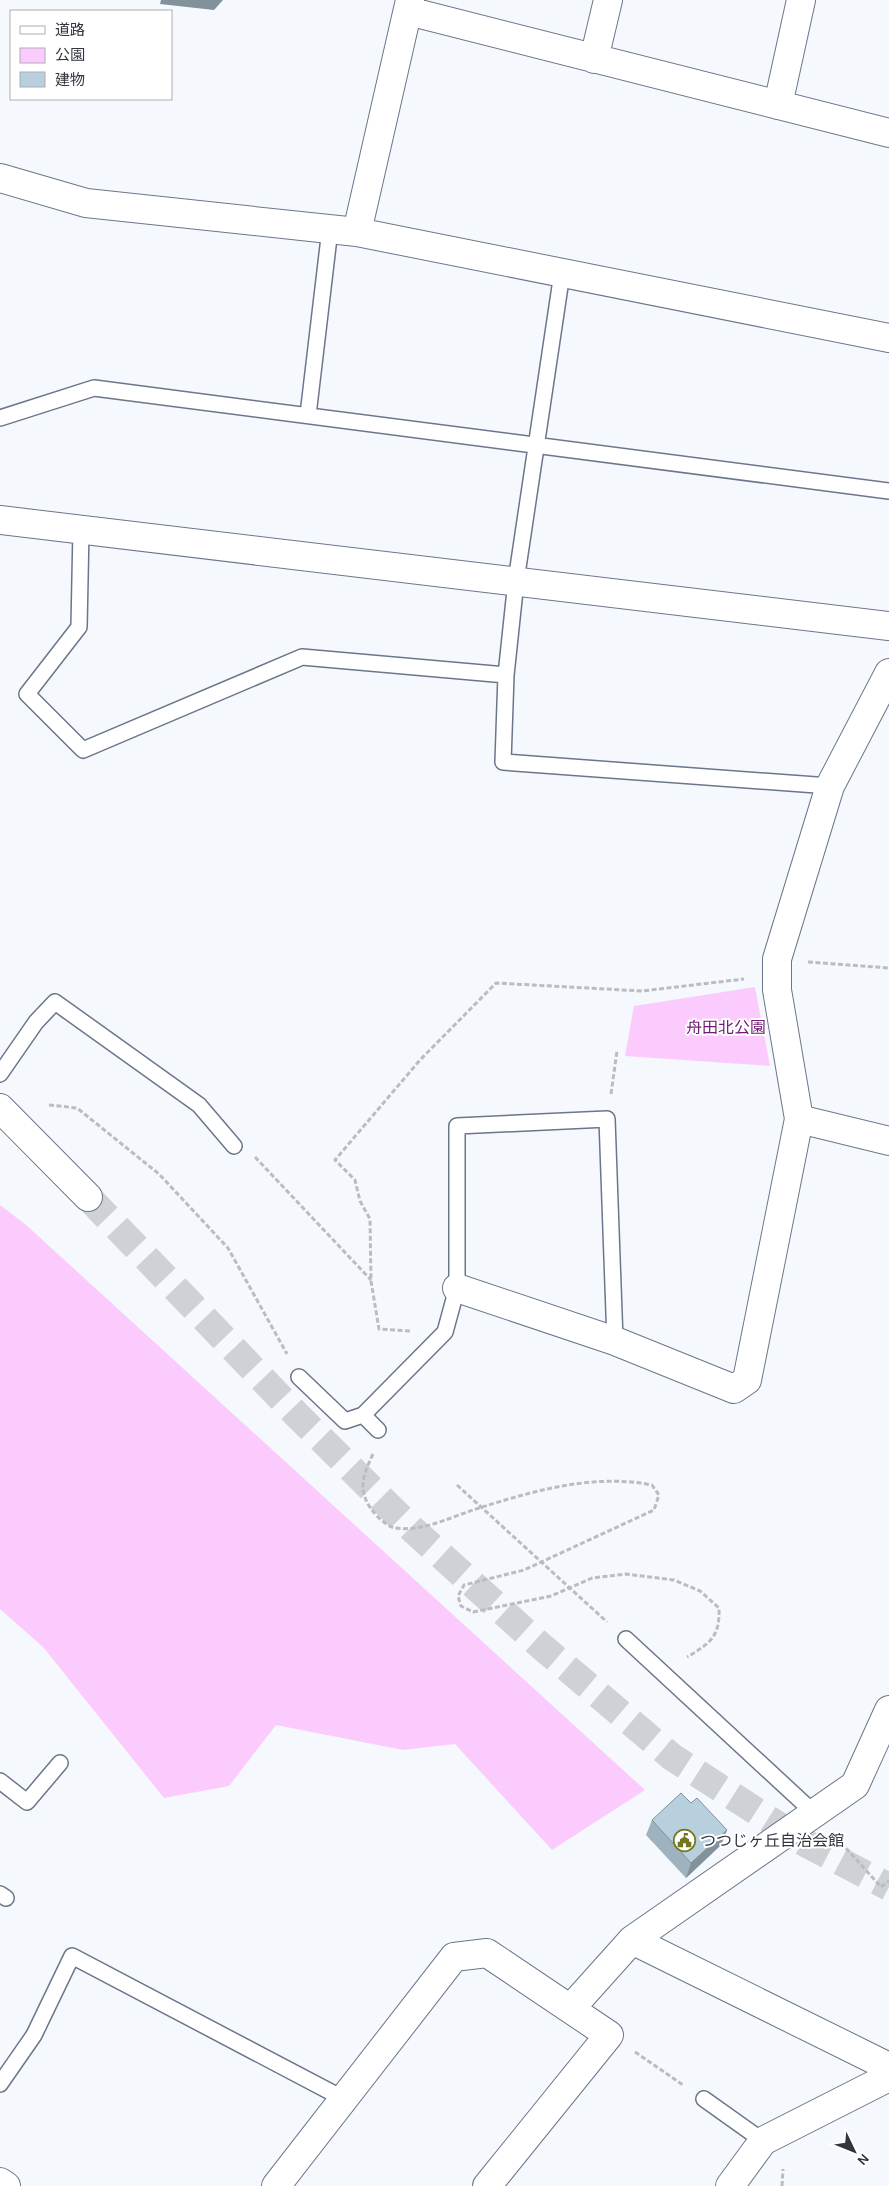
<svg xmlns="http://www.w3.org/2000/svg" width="889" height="2186" viewBox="0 0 889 2186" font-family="Karla,'Noto Sans JP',sans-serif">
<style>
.green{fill:#fccbfd}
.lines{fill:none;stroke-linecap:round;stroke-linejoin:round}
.tertiary-tunnel{stroke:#ced1d6;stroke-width:28;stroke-dasharray:28 14;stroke-linecap:butt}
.service-casing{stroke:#6c768a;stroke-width:18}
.minor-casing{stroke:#6c768a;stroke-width:30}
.tertiary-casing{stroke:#6c768a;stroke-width:30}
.path{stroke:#b9bdc2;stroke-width:3;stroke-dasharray:5 2.5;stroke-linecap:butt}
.service{stroke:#fff;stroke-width:15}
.minor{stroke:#fff;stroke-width:28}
.tertiary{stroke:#fff;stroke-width:28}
.wall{fill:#9eb3bf}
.shaded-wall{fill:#81929b}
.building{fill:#b8d0de;stroke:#81929b}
.labels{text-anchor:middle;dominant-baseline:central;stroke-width:4;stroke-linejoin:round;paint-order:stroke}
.park-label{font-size:16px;fill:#6e1973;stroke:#fff}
.poi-label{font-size:16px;fill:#31353e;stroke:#fff;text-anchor:start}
</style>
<rect width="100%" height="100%" fill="#f5f8fc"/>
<path class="green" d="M 755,987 L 770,1066 L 625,1056 L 634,1006 Z
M 0,1205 L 25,1224 L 645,1790 L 552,1850 L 455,1744 L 403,1750 L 276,1725 L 229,1786 L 164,1798 L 43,1647 L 0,1609 Z"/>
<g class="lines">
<path class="tertiary-tunnel" d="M 88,1197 L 296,1414 L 411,1528 L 541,1646 L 672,1757 L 807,1844 L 889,1887"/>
<defs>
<path id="service" d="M 562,273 L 516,581 L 506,675 L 503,762 L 830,786
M 308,415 L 330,229
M 0,418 L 94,388 L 889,491
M 81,530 L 79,627 L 27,694 L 83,750 L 302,657 L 506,675
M 0,1074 L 36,1022 L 55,1002 L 199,1105 L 234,1146
M 299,1377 L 345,1421 L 363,1415 L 445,1332 L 457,1288 L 457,1126 L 607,1119 L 615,1341
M 363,1415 L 378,1430
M 626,1639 L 813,1812
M 0,1781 L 27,1802 L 60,1763
M 0,1894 L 6,1898
M 0,2084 L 34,2035 L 72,1956 L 344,2099
M 704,2099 L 763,2141"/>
<path id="minor" d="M 408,11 L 889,133
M 594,59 L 608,0
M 778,105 L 801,0
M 0,178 L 86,203 L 357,232 L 889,338
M 357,232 L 410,0
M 0,520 L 889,626
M 889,673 L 830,786 L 777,959 L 777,990 L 799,1119 L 889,1141
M 457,1288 L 615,1341 L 734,1389 L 747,1380 L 799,1119
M 632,1940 L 889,2067
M 571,2008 L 632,1940 L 855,1785 L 889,1710
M 0,2182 L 6,2186
M 276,2186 L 454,1957 L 487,1953 L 609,2035 L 487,2186
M 730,2186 L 763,2141 L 889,2077"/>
<path id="tertiary" d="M 0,1108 L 88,1197"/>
</defs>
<use href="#service" class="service-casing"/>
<use href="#minor" class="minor-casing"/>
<use href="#tertiary" class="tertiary-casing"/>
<path class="path" d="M 808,962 L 889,968
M 611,1094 L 617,1051
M 49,1105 L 77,1108 L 159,1174 L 228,1248 L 287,1354
M 255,1157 L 371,1280
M 410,1331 L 379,1329 L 371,1281 L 370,1219 L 360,1201 L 355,1180 L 335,1160 L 420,1060 L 496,983 L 642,991 L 744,979
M 373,1454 C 361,1479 357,1494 377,1516 C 381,1520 389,1527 395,1528 C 421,1532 449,1518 473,1510 C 529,1492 592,1473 652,1485 L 659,1495 L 654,1510 L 524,1570 L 464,1585 L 458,1596 L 461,1606 L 473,1612 L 551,1596 L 592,1578 L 626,1574 L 674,1580 L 700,1591 L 719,1608 C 720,1636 711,1643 687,1657
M 457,1485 L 607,1622
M 836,1837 L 881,1887 L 889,1881
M 635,2052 L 683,2085
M 782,2186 L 783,2169"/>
<use href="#service" class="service"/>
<use href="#minor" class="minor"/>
<use href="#tertiary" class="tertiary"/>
</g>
<path class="wall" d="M 691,1803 L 727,1830 L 721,1845 L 686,1878 L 646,1835 L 652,1820 Z"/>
<path class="shaded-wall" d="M 161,0 L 223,0 L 214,10 L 160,4 Z
M 727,1830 L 721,1845 L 686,1878 L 691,1863 Z"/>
<path class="building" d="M 681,1793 L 691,1803 L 697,1798 L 727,1830 L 691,1863 L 652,1820 Z"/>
<defs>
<symbol id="civic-ring" viewBox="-11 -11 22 22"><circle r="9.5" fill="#fff" stroke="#75771e" stroke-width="1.5"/><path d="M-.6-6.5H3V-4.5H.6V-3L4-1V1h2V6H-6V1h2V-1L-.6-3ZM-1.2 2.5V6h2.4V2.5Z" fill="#75771e"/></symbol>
</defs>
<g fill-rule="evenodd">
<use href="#civic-ring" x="672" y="1828" width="25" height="25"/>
</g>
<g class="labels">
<g class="park-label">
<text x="726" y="1027">舟田北公園</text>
</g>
<g class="poi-label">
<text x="700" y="1840">つつじヶ丘自治会館</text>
</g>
</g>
<rect x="10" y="10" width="162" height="90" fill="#ffffff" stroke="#adaeb2"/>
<rect x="20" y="26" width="25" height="8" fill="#ffffff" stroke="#adaeb2"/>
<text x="55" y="35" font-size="15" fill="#31353e">道路</text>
<rect x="20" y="48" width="25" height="15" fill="#fccbfd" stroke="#adaeb2"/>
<text x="55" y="60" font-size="15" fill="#31353e">公園</text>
<rect x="20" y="72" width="25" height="15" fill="#b8d0de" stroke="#adaeb2"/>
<text x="55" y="85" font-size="15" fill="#31353e">建物</text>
<g transform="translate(854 2151) rotate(133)" stroke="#ffffff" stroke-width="4" paint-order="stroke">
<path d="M0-4L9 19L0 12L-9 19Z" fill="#31353e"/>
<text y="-8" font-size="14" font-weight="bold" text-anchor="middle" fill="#31353e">N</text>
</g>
</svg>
